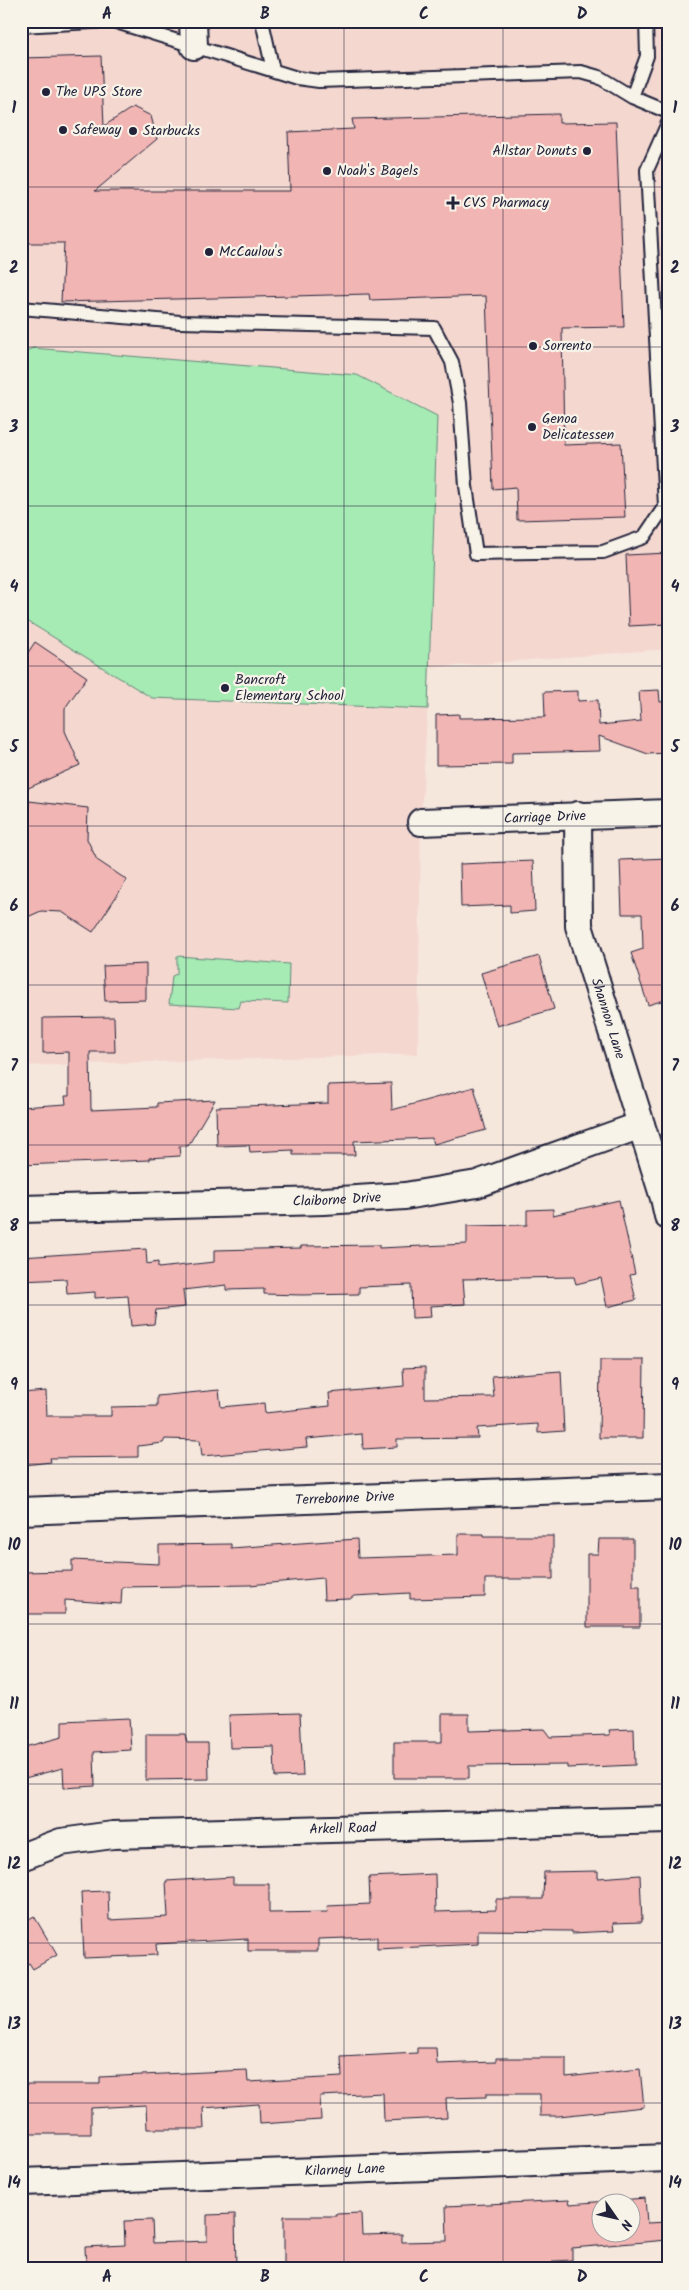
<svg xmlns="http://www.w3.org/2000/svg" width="689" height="2290" viewBox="0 0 689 2290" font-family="Kalam,sans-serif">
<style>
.built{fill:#f4d8d0}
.green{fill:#a6eab4;stroke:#648678}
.building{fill:#f1b5b3;stroke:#22223b;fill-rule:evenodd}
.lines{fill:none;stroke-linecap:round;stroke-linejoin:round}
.service-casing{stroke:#22223b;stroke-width:16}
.minor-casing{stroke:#22223b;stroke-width:30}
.service{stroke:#f7f3e8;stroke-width:12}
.minor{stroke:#f7f3e8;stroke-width:26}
.grid{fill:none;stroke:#22223b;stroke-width:1;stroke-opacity:0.55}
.poi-dot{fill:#22223b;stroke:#f7f3e8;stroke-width:2}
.labels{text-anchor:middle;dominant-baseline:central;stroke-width:4.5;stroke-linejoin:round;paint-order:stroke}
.poi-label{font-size:14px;fill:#22223b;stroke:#f7f3e8;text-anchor:start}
.street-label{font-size:14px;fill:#22223b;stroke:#f7f3e8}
.neatline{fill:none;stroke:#22223b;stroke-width:2}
.grid-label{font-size:16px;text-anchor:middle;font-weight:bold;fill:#22223b}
</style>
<rect width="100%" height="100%" fill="#f6e7dd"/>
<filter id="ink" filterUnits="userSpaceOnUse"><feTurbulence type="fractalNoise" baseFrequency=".02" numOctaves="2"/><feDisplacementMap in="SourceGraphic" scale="10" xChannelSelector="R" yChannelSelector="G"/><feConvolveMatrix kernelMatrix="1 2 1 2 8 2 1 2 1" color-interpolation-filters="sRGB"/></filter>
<g filter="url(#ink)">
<path class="built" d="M 21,21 L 668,21 L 668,649 L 430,668 L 421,822 L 418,1054 L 21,1066 Z"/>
<path class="green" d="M 33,348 L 357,375 L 437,416 L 428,709 L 152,698 L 27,621 L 21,613 L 21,354 Z
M 177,956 L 289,964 L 288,1003 L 241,1001 L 239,1008 L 169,1004 L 172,976 L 177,974 Z"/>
<path class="building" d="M 101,56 L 104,126 L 133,107 L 151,116 L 157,139 L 95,191 L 290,191 L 288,132 L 354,129 L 352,119 L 559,114 L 559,123 L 616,122 L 624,327 L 562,328 L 564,445 L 621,443 L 625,517 L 517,520 L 516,487 L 493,489 L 486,296 L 370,300 L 369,294 L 61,302 L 64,243 L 21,243 L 21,58 Z
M 668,553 L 668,624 L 629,626 L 626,555 Z
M 35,642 L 87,677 L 65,708 L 65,731 L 80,765 L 26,789 L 21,779 L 21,663 Z
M 659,690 L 660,702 L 668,701 L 668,753 L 648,754 L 599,736 L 600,751 L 512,753 L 512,764 L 436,765 L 436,715 L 459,714 L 459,718 L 545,717 L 544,692 L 578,691 L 578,701 L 598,700 L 599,725 L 641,721 L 639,691 Z
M 29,801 L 88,808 L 87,839 L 97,860 L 127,880 L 93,932 L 62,912 L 41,911 L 21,920 L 21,846 L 27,837 Z
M 668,858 L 668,999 L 648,1005 L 631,953 L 643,949 L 642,914 L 622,914 L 620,860 Z
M 533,861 L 535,911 L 510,913 L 510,905 L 461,907 L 460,864 Z
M 539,956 L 554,1009 L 497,1026 L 481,973 Z
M 146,964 L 146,1000 L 105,1001 L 103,966 Z
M 114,1017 L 115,1052 L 90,1052 L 91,1110 L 157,1107 L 157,1103 L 215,1100 L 188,1146 L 179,1146 L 180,1156 L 149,1158 L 149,1160 L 21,1165 L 21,1107 L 66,1104 L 65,1096 L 69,1096 L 69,1052 L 43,1053 L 43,1018 Z
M 391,1083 L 392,1110 L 474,1087 L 486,1130 L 434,1144 L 432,1138 L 354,1141 L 355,1155 L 293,1155 L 293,1150 L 250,1152 L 249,1145 L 217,1146 L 216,1107 L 328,1103 L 328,1085 Z
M 619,1200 L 635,1274 L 630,1275 L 636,1300 L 607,1307 L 601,1278 L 576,1284 L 574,1277 L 463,1279 L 465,1304 L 430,1306 L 431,1317 L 412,1318 L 411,1285 L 359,1287 L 359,1294 L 301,1295 L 264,1294 L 264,1289 L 226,1290 L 226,1285 L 183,1290 L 185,1307 L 156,1310 L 154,1324 L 131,1326 L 128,1296 L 95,1298 L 95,1292 L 67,1294 L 66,1279 L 21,1281 L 21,1257 L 146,1249 L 147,1264 L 158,1262 L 158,1268 L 214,1262 L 214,1250 L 301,1248 L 301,1246 L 379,1245 L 379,1248 L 467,1244 L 467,1226 L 527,1225 L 527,1210 L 553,1209 L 553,1215 Z
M 600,1360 L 644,1360 L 643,1438 L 599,1438 Z
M 425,1367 L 425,1398 L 494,1397 L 492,1376 L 561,1371 L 564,1431 L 538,1433 L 538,1424 L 477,1428 L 478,1438 L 397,1439 L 397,1447 L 363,1449 L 362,1434 L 306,1439 L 307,1447 L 202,1456 L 200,1440 L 165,1439 L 163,1443 L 138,1446 L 138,1457 L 50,1458 L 51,1462 L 25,1465 L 24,1446 L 21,1447 L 21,1393 L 46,1391 L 47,1416 L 111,1416 L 111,1407 L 157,1406 L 157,1396 L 219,1390 L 221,1407 L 264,1403 L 265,1413 L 330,1406 L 329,1393 L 404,1386 L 403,1368 Z
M 458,1534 L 484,1534 L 484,1536 L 553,1536 L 553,1579 L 485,1579 L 485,1597 L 410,1599 L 410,1593 L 354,1596 L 350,1599 L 324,1600 L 323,1578 L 250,1585 L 122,1587 L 121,1604 L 65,1600 L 65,1614 L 21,1614 L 21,1572 L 72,1571 L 72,1560 L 159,1564 L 159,1545 L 231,1544 L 231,1548 L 357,1539 L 358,1558 L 458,1555 Z
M 599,1539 L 633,1539 L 633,1586 L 640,1586 L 640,1627 L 587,1627 L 587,1554 L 598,1554 Z
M 300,1713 L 303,1776 L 275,1777 L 274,1747 L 230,1748 L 229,1715 Z
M 442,1714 L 469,1714 L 469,1731 L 544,1729 L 550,1737 L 610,1735 L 609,1730 L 634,1729 L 635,1765 L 567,1768 L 567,1765 L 469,1766 L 469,1778 L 394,1778 L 394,1742 L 442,1742 Z
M 129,1718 L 131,1750 L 94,1752 L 95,1786 L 64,1788 L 63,1768 L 21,1779 L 21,1748 L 62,1737 L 62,1721 Z
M 146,1734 L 185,1734 L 187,1743 L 208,1743 L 209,1779 L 146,1780 Z
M 598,1871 L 598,1878 L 640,1875 L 642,1922 L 613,1923 L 614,1931 L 572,1933 L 572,1931 L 478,1930 L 478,1944 L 377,1949 L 377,1937 L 318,1939 L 318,1951 L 248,1951 L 248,1939 L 156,1944 L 157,1955 L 84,1958 L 81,1892 L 108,1891 L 109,1920 L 168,1917 L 166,1881 L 233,1877 L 233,1884 L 269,1884 L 269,1913 L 328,1912 L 327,1906 L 370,1904 L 369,1877 L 435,1874 L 436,1912 L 496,1910 L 496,1899 L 543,1899 L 544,1872 Z
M 34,1916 L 57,1955 L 33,1969 L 29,1963 L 21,1968 L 21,1924 Z
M 417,2048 L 436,2048 L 437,2064 L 496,2062 L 496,2058 L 566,2058 L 566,2077 L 640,2069 L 644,2107 L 559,2116 L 540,2116 L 540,2094 L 486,2094 L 486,2097 L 446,2098 L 447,2118 L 384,2121 L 383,2093 L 320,2096 L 321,2120 L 260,2124 L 259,2104 L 203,2108 L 204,2129 L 147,2129 L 146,2105 L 91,2108 L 91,2134 L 21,2134 L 21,2084 L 100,2084 L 100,2077 L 247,2070 L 248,2082 L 342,2077 L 341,2057 L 417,2053 Z
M 645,2198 L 647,2223 L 668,2222 L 668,2240 L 572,2248 L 572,2260 L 553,2261 L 553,2269 L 411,2269 L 411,2265 L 284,2269 L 284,2216 L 336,2216 L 336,2214 L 361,2213 L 362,2235 L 402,2234 L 402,2242 L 447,2241 L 446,2206 L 569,2200 L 570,2204 ZM 602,2202 L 632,2202 L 632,2232 L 602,2232 Z
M 235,2214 L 236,2269 L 86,2269 L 85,2247 L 125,2245 L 124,2221 L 152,2220 L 153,2243 L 207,2241 L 207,2215 Z"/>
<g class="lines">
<defs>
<path id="service" d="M 113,21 L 297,78 L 319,81 L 581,72 L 599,77 L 632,97 L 668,112
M 262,21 L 273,70
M 21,26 L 110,21
M 632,97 L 647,56 L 646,21
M 21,308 L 180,322 L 434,328 L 452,362 L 460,403 L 466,486 L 476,554 L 603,552 L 644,537 L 665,506 L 647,170 L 668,123"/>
<g id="minor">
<path d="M 193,21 L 194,46"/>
<path id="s1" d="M 578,815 L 579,926 L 664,1198 L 668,1216"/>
<path id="s2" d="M 421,822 L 668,813"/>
<path id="s3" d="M 21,1209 L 324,1201 L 405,1196 L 477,1184 L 641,1125"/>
<path id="s4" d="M 21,1511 L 668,1486"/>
<path id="s5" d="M 21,1857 L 61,1842 L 113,1835 L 668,1820"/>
<path id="s6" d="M 21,2182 L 668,2158"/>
</g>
</defs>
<use href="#service" class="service-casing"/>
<use href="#minor" class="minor-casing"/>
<use href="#service" class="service"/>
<use href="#minor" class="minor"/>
</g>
</g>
<path class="grid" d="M 186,21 L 186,2269M 344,21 L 344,2269M 503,21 L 503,2269M 21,187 L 668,187M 21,347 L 668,347M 21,506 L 668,506M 21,666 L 668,666M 21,826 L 668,826M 21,985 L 668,985M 21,1145 L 668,1145M 21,1305 L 668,1305M 21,1464 L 668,1464M 21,1624 L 668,1624M 21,1784 L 668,1784M 21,1943 L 668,1943M 21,2103 L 668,2103"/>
<g class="poi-dot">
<circle cx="46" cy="92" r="5"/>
<circle cx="63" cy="130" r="5"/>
<circle cx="133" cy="131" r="5"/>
<circle cx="587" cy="151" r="5"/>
<circle cx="327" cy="171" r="5"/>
<path d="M450.5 195.5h5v5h5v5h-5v5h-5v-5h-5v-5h5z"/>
<circle cx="209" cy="252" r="5"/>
<circle cx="533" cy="346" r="5"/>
<circle cx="532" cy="427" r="5"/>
<circle cx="225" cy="688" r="5"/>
</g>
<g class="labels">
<g class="poi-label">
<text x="56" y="92">The UPS Store</text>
<text x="73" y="130">Safeway</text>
<text x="143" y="131">Starbucks</text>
<text x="577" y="151" text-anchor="end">Allstar Donuts</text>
<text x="337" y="171">Noah's Bagels</text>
<text x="463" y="203">CVS Pharmacy</text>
<text x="219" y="252">McCaulou's</text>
<text x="543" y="346">Sorrento</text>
<text x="542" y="419">Genoa<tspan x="542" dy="16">Delicatessen</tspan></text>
<text x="235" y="680">Bancroft<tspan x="235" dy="16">Elementary School</tspan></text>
</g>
<g class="street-label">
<text stroke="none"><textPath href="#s2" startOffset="124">Carriage Drive</textPath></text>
<text stroke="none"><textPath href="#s1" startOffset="208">Shannon Lane</textPath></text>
<text stroke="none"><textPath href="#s3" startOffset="316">Claiborne Drive</textPath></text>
<text stroke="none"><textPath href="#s4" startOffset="324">Terrebonne Drive</textPath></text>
<text stroke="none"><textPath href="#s5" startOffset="325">Arkell Road</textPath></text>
<text stroke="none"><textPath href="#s6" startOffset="324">Kilarney Lane</textPath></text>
</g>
</g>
<rect width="689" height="2290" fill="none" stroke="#f7f3e8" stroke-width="55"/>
<g transform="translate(616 2218) rotate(124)"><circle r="24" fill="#f7f3e8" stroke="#a29fa3"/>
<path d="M0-4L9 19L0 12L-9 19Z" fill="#22223b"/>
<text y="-8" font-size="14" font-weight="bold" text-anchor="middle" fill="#22223b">N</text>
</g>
<rect x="28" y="28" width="634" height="2234" class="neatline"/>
<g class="grid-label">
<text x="107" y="19">A</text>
<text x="265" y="19">B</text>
<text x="424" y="19">C</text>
<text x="582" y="19">D</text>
<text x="14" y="113">1</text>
<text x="675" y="113">1</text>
<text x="14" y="273">2</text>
<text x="675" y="273">2</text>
<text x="14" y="432">3</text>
<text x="675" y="432">3</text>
<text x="14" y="592">4</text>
<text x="675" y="592">4</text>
<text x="14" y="752">5</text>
<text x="675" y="752">5</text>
<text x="14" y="911">6</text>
<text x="675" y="911">6</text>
<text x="14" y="1071">7</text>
<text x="675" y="1071">7</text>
<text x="14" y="1231">8</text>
<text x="675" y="1231">8</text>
<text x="14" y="1390">9</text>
<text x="675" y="1390">9</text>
<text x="14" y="1550">10</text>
<text x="675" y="1550">10</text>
<text x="14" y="1709">11</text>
<text x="675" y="1709">11</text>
<text x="14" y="1869">12</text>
<text x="675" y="1869">12</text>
<text x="14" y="2029">13</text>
<text x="675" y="2029">13</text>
<text x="14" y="2188">14</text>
<text x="675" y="2188">14</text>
<text x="107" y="2282">A</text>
<text x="265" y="2282">B</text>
<text x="424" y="2282">C</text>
<text x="582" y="2282">D</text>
</g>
</svg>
